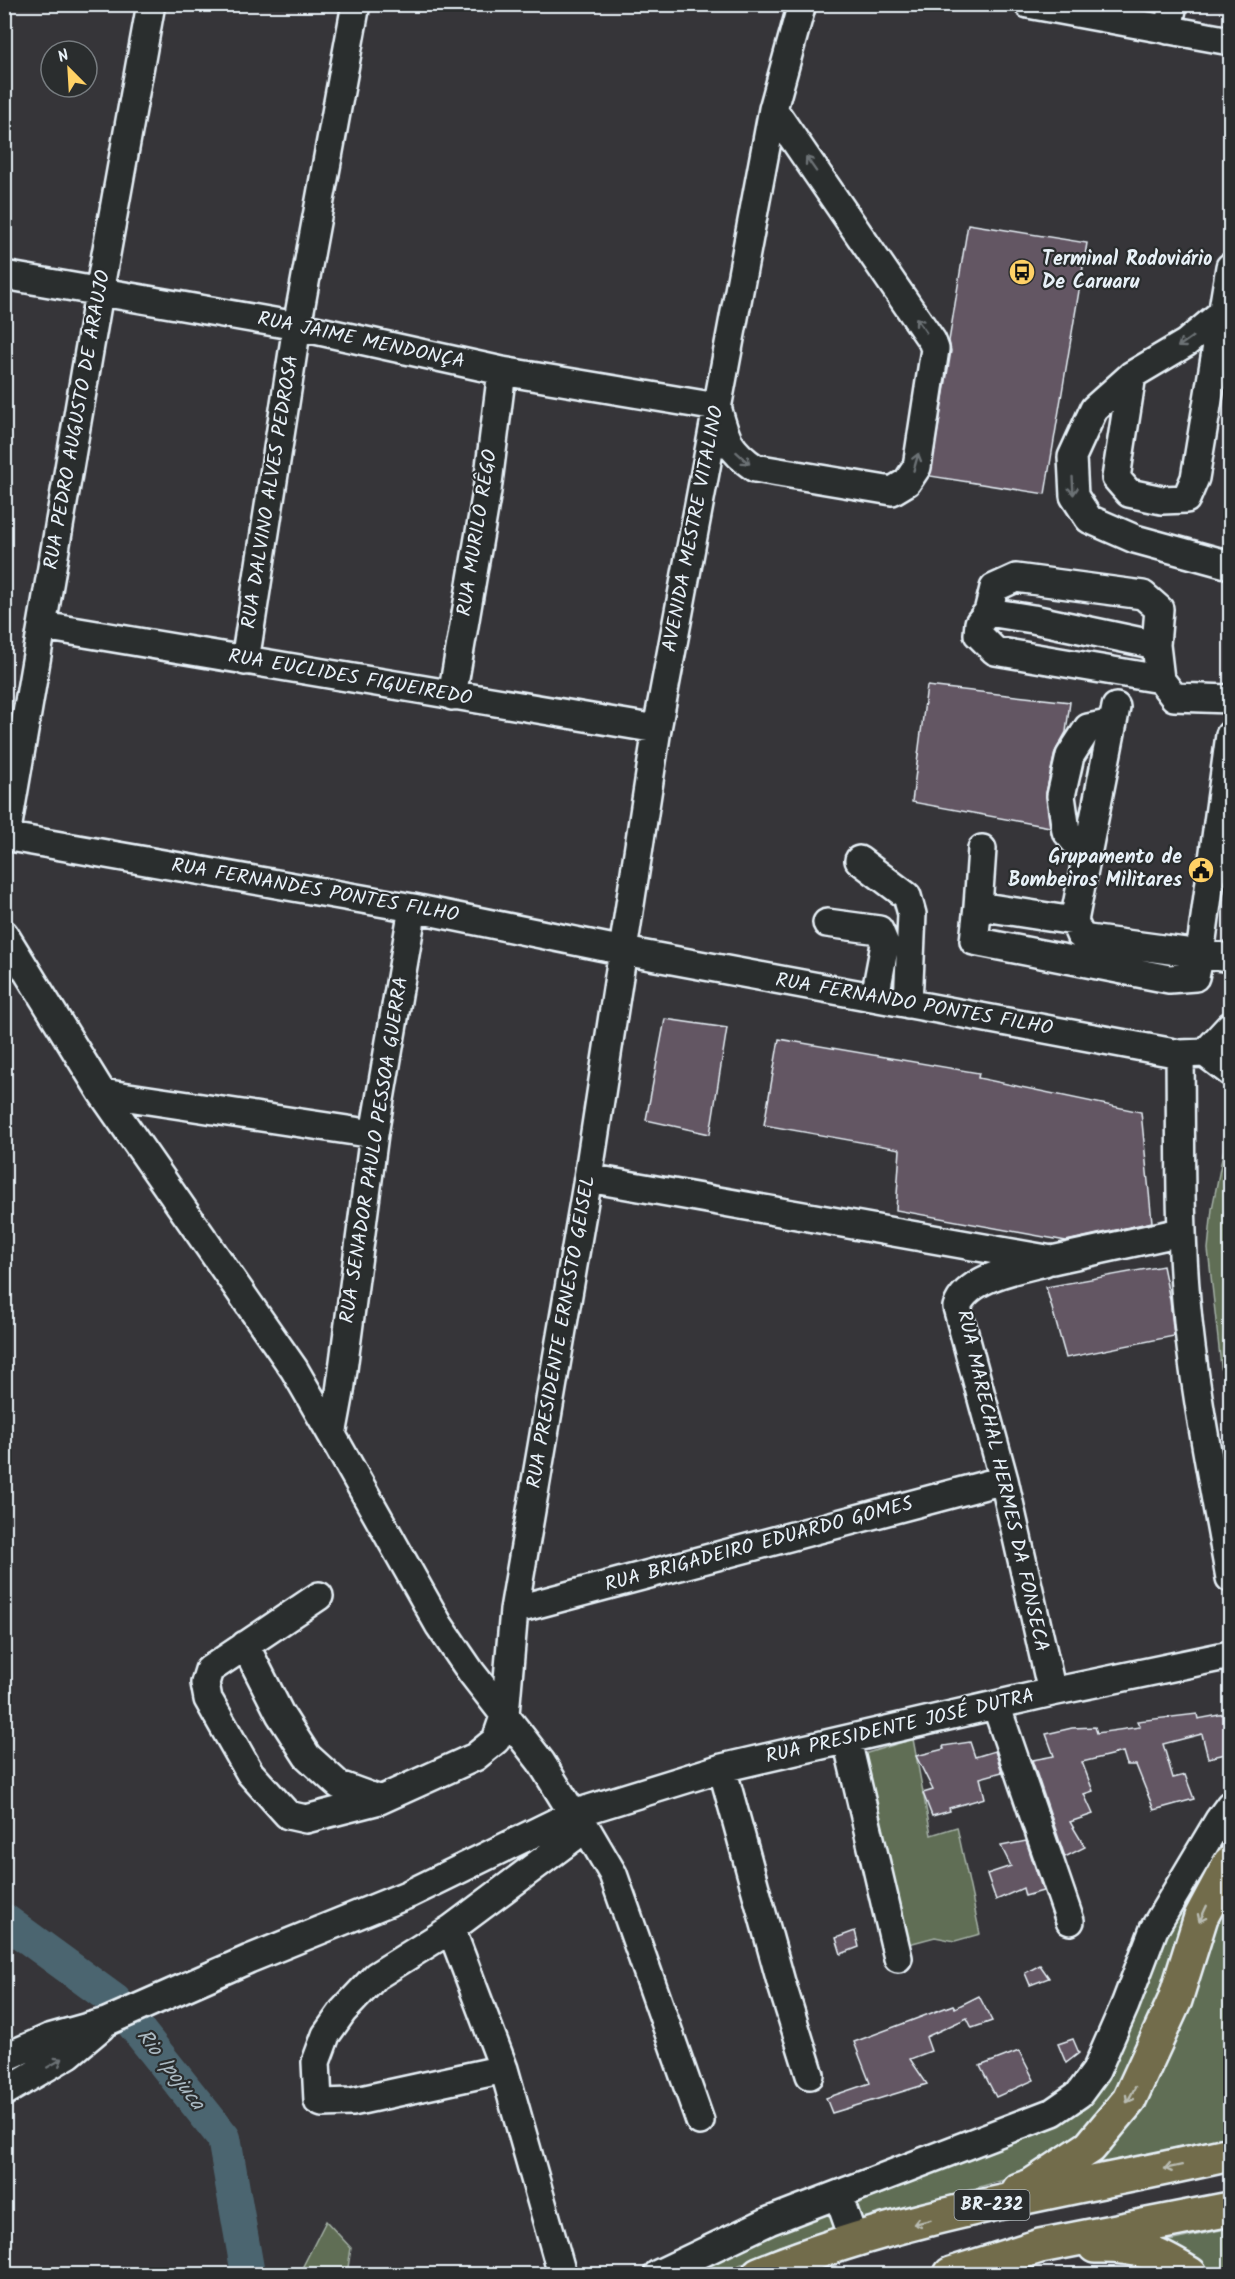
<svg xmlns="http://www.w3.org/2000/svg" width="1235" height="2279" viewBox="0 0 1235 2279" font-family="Kalam,sans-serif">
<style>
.grass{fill:#606e55;stroke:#a4b0a6;stroke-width:1.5}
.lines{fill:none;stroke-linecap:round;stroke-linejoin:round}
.river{stroke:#4c6570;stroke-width:34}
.building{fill:#645764;stroke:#e8f1f8;stroke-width:1.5}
.minor-casing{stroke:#e8f1f8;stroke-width:32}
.highway-casing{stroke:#e8f1f8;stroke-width:38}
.minor{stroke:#2a2d2e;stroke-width:27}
.highway{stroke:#726c4b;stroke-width:33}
.oneway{stroke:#6c7275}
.oneway2{stroke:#b9bcb3}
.labels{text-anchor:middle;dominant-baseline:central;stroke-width:4.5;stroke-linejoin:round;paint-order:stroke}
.shield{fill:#2a2d2e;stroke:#afb6bb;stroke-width:1.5}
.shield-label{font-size:18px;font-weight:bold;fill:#e8f1f8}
.poi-label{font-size:20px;font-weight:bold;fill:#e8f1f8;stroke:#2a2d2e;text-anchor:start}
.street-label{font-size:20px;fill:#e8f1f8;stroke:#2a2d2e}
.water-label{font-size:21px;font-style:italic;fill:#aab9c2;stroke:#2a2d2e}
</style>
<rect width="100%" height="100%" fill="#363539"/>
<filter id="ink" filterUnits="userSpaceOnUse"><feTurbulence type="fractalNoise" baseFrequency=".0167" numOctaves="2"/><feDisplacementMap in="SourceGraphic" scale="12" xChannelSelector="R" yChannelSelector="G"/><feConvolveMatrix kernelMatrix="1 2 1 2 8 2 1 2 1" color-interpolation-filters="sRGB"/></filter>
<g filter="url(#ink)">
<path class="grass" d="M 1230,1118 L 1230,1423 L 1221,1366 L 1208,1249 L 1212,1209 Z
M 913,1739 L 931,1835 L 957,1827 L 980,1934 L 955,1941 L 935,1937 L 905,1945 L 864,1754 Z
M 1230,1821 L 1230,1837 L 1190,1906 L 1175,1962 L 1121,2090 L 1083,2137 L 1024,2174 L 779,2246 L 721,2274 L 670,2274 L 1070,2112 L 1161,1936 Z
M 1230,1863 L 1230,2148 L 1031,2186 L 1090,2147 Z
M 326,2221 L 351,2248 L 347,2274 L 299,2274 Z
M 1230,2228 L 1230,2274 L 1208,2274 L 1194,2265 L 1150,2245 Z"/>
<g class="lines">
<path class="river" d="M 4,1920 L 115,2001 L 224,2138 L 248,2274"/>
</g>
<path class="building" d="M 968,224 L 1087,243 L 1045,494 L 930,476 L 951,351 L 949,341 Z
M 927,686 L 1070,702 L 1066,732 L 1055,752 L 1046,793 L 1050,827 L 912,802 Z
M 665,1019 L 727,1028 L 710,1134 L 646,1120 Z
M 779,1039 L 979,1073 L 978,1078 L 1141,1112 L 1152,1222 L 1066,1241 L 896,1210 L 900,1149 L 764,1125 Z
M 1163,1266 L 1170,1300 L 1174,1336 L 1066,1358 L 1046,1287 Z
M 1230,1713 L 1230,1753 L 1208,1758 L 1202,1734 L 1163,1744 L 1173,1778 L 1185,1775 L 1194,1799 L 1154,1810 L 1136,1765 L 1127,1765 L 1123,1752 L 1082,1762 L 1093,1791 L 1084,1794 L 1093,1814 L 1070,1822 L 1085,1847 L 1065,1857 L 1032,1760 L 1054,1756 L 1046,1734 L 1072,1728 L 1095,1727 L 1097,1733 L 1140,1727 L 1137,1721 L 1197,1714 L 1198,1719 Z
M 970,1742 L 975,1757 L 995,1751 L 1002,1772 L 980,1778 L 985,1798 L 949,1808 L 950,1811 L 932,1816 L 923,1793 L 933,1790 L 916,1756 L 944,1749 L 943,1746 Z
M 1026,1841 L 1043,1891 L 1025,1896 L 1023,1888 L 996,1900 L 987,1874 L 1011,1866 L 1001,1846 Z
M 855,1931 L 859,1947 L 841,1954 L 836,1938 Z
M 1040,1965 L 1049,1978 L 1030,1985 L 1025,1973 Z
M 979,1996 L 992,2021 L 972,2028 L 967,2018 L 926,2037 L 931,2051 L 910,2059 L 927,2084 L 832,2113 L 826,2098 L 870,2083 L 854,2042 L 953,2005 L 955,2008 Z
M 1073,2039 L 1079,2053 L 1066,2063 L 1058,2044 Z
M 1019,2051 L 1034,2080 L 996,2097 L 980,2066 Z"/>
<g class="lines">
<defs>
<path id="minor" d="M 1028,4 L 1230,41
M 1168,30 L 1173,4
M 4,275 L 297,326 L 502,371 L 717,407
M 1230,306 L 1186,343 L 1132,375 L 1094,409 L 1072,457 L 1074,496 L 1089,519 L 1135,539 L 1230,565
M 1132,375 L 1116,478 L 1129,493 L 1162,500 L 1186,499 L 1195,478 L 1230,267
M 718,410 C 726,440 729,450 755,468 L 892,491 L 907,482 L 917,467 L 935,349 L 932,341 L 773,109
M 988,612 L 979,623 L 978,634 L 995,651 L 1160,679
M 43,626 L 657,729
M 1156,645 L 1033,619 L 988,612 L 994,588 L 1016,578 L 1143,595 L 1159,609 L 1156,645 L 1160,679 L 1174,697 L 1230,699
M 245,661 L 297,326 L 356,4
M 452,696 L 487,491 L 502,371
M 1116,707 L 1074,921 L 1080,935 L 1088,939 L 1200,954 L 1230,735
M 4,836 L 413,908 L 624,951 L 1180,1054 L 1205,1053
M 6,836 L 99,293 L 151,4
M 982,849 L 978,906 L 1074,921
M 1087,856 L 1066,831 L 1061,796 L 1070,756 L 1088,728 L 1113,723
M 859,860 L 907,896 L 912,914 L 908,1004
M 978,906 L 974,941 L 1169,979 L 1195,977 L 1200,954 L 1230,958
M 413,908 L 374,1134 L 340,1392 L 332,1435 L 439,1625 L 471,1672 L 541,1762 L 573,1814 L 586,1828 L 613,1874 L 700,2121
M 827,923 L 879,930 L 885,944 L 875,997
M 4,934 L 102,1093 L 374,1134
M 1205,1053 L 1230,1026
M 1205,1053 L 1230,1072
M 1180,1054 C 1181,1136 1179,1218 1186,1300 C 1194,1393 1214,1486 1230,1578
M 102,1093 L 294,1369 L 332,1435
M 588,1178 L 1052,1260 L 1181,1232
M 1045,1262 C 1018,1269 967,1277 957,1307 L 1004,1480 L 1052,1692
M 319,1596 L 209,1670 L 205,1683 L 208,1699 L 250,1773 L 288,1815 L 306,1819 L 380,1800 L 475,1757 L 496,1740 L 505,1714 L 514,1610 L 588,1178 L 657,729 L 773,109 L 802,4
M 514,1610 L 1004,1480
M 245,1645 L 280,1714 L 307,1756 L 339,1785 L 380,1800
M 996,1705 L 1070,1921
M 847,1740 L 898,1958
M 722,1768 L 781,1982 L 810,2075
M 451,1929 L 504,2069 L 562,2274
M 4,2058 L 49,2038 L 106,2022 L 249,1959 L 409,1894 L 573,1814 L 722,1768 L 1052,1692 L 1230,1655
M 504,2069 L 352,2102 L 322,2103 L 318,2101 L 316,2062 L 326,2035 L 343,2011 L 376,1976 L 451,1929 L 586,1828
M 4,2092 L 69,2054 L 101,2027
M 838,2195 L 854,2240
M 658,2274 L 769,2221 L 1053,2112 L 1079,2094 L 1096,2071 L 1125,2005 L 1154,1929 L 1219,1820 L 1230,1805"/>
<path id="highway" d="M 1019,2190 L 1031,2186 L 1090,2147 L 1129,2100 L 1175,2000 L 1201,1917 L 1230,1863
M 1095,2246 C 1139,2245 1154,2252 1190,2274
M 759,2274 C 907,2212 1074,2190 1230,2154
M 951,2274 L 1040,2246 L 1230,2209"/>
</defs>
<use href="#minor" class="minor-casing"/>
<use href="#highway" class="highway-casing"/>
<use href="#minor" class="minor"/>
<use href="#highway" class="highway"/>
</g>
<defs><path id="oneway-shaft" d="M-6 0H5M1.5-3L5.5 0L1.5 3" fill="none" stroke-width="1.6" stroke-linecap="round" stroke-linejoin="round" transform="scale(1.5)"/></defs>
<g class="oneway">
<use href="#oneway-shaft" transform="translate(811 164) rotate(-125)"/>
<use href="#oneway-shaft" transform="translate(921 325) rotate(-125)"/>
<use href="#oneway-shaft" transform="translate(1185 342) rotate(145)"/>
<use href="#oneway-shaft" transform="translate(743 458) rotate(42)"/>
<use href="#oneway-shaft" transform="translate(916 462) rotate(-74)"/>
<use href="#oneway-shaft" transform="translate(1073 486) rotate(87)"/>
<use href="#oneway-shaft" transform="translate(55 2063) rotate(-30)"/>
</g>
<g class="oneway2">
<use href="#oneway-shaft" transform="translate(1203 1914) rotate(115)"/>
<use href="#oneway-shaft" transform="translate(1131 2095) rotate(118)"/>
<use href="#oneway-shaft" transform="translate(1173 2167) rotate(168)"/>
<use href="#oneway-shaft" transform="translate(922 2222) rotate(166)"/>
</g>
</g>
<defs>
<symbol id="bus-disc" viewBox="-11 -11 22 22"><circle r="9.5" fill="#ffd166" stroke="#2a2d2e"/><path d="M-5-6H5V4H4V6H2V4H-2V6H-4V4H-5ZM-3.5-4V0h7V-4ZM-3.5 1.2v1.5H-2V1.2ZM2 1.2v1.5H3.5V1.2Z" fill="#111"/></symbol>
<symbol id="civic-disc" viewBox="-11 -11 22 22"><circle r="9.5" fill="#ffd166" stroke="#2a2d2e"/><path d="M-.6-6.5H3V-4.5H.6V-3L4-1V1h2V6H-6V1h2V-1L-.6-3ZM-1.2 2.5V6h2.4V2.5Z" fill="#111"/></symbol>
</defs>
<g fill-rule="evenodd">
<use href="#bus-disc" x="1007" y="257" width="30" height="30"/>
<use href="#civic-disc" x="1186" y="855" width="30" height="30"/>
</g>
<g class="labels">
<rect class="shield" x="954.5" y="2190" width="75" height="30" rx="4.5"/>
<g class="shield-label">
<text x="992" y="2205">BR-232</text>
</g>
<g class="poi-label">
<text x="1042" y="260">Terminal Rodoviário<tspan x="1042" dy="23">De Caruaru</tspan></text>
<text x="1182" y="858" text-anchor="end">Grupamento de<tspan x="1182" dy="23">Bombeiros Militares</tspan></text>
</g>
<g class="street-label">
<text transform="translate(361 341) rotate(12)">RUA JAIME MENDONÇA</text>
<text transform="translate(78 420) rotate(-80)">RUA PEDRO AUGUSTO DE ARAUJO</text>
<text transform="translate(271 492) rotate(-81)">RUA DALVINO ALVES PEDROSA</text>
<text transform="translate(694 529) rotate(-79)">AVENIDA MESTRE VITALINO</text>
<text transform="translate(478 533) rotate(-81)">RUA MURILO RÊGO</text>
<text transform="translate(350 678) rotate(10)">RUA EUCLIDES FIGUEIREDO</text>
<text transform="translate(315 891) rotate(10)">RUA FERNANDES PONTES FILHO</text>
<text transform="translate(914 1005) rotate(10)">RUA FERNANDO PONTES FILHO</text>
<text transform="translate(375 1150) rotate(-81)">RUA SENADOR PAULO PESSOA GUERRA</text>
<text transform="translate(562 1332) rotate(-80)">RUA PRESIDENTE ERNESTO GEISEL</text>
<text transform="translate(1002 1481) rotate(77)">RUA MARECHAL HERMES DA FONSECA</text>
<text transform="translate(759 1545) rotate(-15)">RUA BRIGADEIRO EDUARDO GOMES</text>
<text transform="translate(900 1727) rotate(-13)">RUA PRESIDENTE JOSÉ DUTRA</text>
</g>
<g class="water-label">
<text transform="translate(170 2070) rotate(52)">Rio Ipojuca</text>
</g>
</g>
<rect width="1235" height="2279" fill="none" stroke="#2a2d2e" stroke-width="24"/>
<rect x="12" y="12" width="1211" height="2255" fill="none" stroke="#e8f1f8" stroke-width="2" filter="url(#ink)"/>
<g transform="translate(69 69) rotate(336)"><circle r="28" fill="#2a2d2e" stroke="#767b7f" stroke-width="1.5"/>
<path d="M0-4.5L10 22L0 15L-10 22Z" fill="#ffd166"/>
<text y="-9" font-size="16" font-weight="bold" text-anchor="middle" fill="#e8f1f8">N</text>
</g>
</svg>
